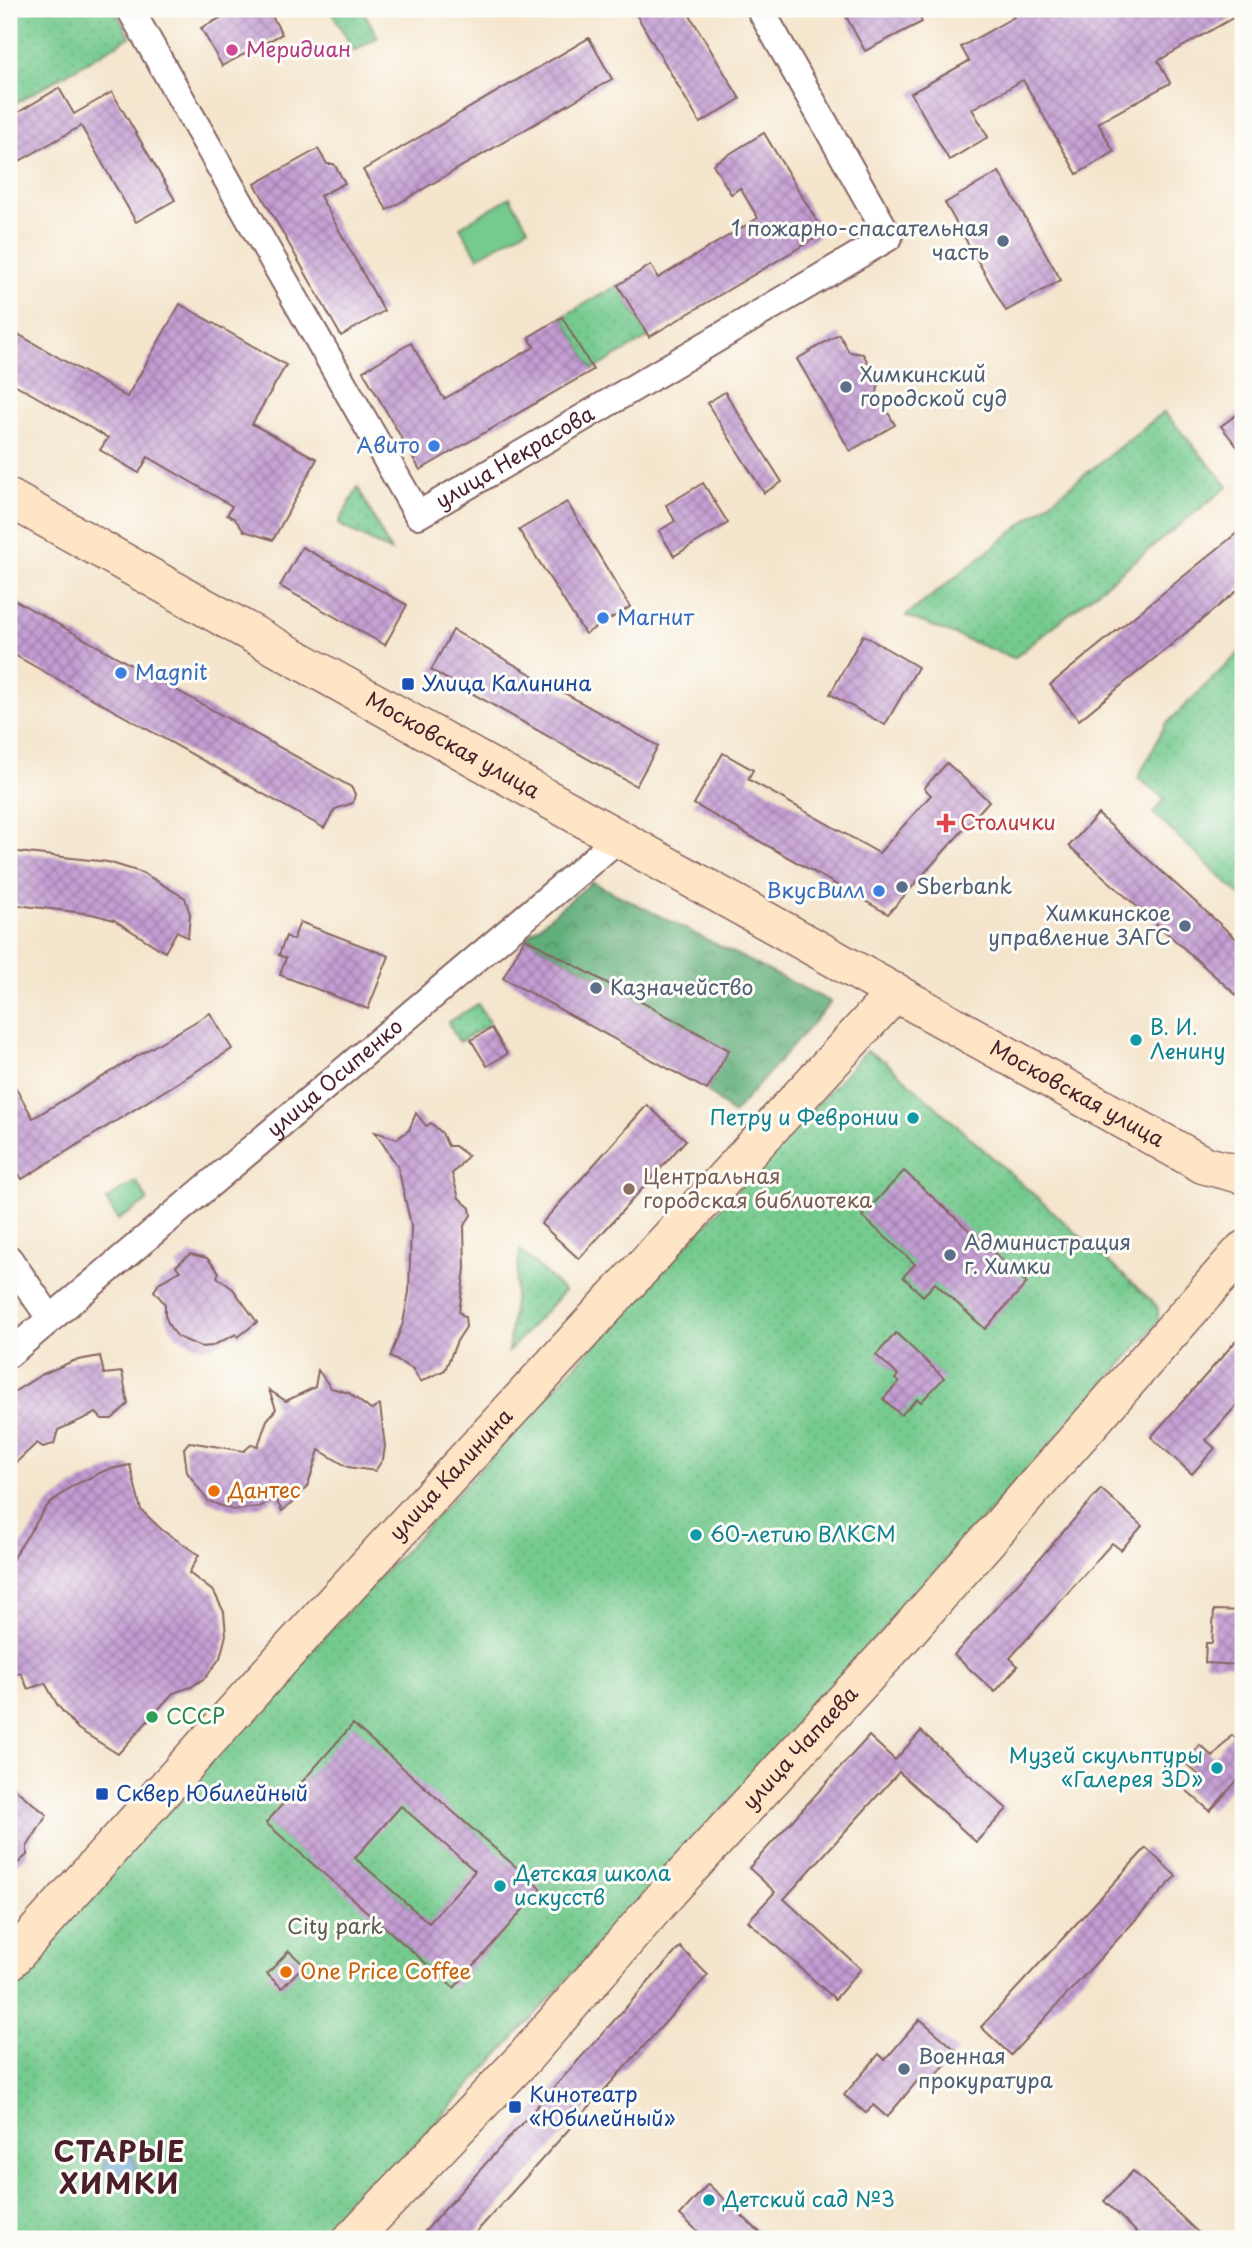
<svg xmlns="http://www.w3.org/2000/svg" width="1252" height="2248" viewBox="0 0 1252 2248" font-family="'Playpen Sans',sans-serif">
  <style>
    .green { fill: url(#green-dots); stroke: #60745c; stroke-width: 2 }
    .forest { fill: url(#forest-crowns); stroke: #556652; stroke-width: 2 }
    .pitch { fill: #75ca8e; stroke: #60745c; stroke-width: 2 }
    .water { fill: url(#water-ripples); stroke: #565f7e; stroke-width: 2 }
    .building { fill: url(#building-cross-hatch); fill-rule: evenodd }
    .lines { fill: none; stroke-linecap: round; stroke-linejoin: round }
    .street-casing { stroke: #866463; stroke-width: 30 }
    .secondary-casing { stroke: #866463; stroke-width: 40 }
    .street { stroke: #fff; stroke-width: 26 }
    .secondary { stroke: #fee5c5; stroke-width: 37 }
    .hotel-dot { fill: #d1479c; stroke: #fdfcf7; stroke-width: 2.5 }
    .service-dot { fill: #5c6f8a; stroke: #fdfcf7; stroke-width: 2.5 }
    .shop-dot { fill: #3f7fe0; stroke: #fdfcf7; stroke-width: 2.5 }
    .transit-dot { fill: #1a4fb4; stroke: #fdfcf7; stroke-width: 2.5 }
    .health-dot { fill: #e0444e; stroke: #fdfcf7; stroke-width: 2.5 }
    .culture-dot { fill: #0f9aa8; stroke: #fdfcf7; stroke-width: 2.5 }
    .education-dot { fill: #8d6e63; stroke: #fdfcf7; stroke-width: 2.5 }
    .food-dot { fill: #e8710a; stroke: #fdfcf7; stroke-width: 2.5 }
    .leisure-dot { fill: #2e9e5b; stroke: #fdfcf7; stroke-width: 2.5 }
    .labels { text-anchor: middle; stroke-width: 6; stroke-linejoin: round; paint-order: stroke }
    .hotel-label { font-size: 21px; fill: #b23c85; stroke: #fdfcf7; text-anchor: start }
    .service-label { font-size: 21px; fill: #4e5e75; stroke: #fdfcf7; text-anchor: start }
    .shop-label { font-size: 21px; fill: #366cbe; stroke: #fdfcf7; text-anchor: end }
    .street-label { font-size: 21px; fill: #4a1f2b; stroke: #fdfcf7 }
    .transit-label { font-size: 21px; fill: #164399; stroke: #fdfcf7; text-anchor: start }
    .health-label { font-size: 21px; fill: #be3a42; stroke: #fdfcf7; text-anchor: start }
    .culture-label { font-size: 21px; fill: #0d838f; stroke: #fdfcf7; text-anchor: start }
    .education-label { font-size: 21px; fill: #785e54; stroke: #fdfcf7; text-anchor: start }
    .food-label { font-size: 21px; fill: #c56008; stroke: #fdfcf7; text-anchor: start }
    .leisure-label { font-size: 21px; fill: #27864d; stroke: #fdfcf7; text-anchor: start }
    .park-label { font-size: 21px; fill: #595b4e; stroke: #fdfcf7 }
    .district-label { font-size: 28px; font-weight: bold; letter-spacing: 2px; fill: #4a1f2b; stroke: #fdfcf7 }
  </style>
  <defs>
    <pattern id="green-dots" width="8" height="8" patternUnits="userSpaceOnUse" patternTransform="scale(1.75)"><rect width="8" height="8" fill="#75ca8e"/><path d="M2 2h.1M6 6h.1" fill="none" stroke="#67ad7b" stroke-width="1.8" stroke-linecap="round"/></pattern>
    <pattern id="forest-crowns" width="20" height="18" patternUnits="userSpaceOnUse" patternTransform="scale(1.75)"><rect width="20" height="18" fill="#60ae79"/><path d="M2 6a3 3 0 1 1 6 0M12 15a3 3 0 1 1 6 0" fill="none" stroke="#518d63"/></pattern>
    <pattern id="water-ripples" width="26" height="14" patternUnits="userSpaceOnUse" patternTransform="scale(1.75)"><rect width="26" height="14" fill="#619fd2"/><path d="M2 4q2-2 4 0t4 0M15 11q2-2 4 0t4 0" fill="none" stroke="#5281ab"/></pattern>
    <pattern id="building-cross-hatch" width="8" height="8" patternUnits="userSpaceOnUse" patternTransform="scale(1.75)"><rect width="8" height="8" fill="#c39dd3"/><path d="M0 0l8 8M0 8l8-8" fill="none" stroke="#a07fab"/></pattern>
  </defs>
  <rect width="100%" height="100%" fill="#fdfcf7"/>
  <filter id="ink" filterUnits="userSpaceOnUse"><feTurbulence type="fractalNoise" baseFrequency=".0143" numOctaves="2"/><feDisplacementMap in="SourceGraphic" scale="14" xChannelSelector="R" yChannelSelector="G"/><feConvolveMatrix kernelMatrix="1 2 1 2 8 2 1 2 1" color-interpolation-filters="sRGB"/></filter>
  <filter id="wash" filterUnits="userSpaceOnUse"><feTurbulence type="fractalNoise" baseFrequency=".00686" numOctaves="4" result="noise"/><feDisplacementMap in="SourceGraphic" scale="28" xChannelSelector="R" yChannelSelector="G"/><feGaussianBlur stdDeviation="1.57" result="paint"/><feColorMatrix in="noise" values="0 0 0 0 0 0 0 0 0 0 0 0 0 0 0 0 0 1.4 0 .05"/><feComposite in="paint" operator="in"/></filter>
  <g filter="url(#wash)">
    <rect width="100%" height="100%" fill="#f4e5cc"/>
    <!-- green -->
    <g class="green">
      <path d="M9,9H114L130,37L9,107Z"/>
      <path d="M334,9H362L378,37L354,51L331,10Z"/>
      <path d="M618,285L649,337L593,370L562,317Z"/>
      <path d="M1164,412L1228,486L1014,658L906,616Z"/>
      <path d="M358,487L391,552L338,524Z"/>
      <path d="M1243,649V898L1153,813L1165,799L1138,778L1165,725Z"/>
      <path d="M478,1004L490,1024L459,1042L448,1022Z"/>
      <path d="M866,1051L885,1061L1152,1301L1158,1308V1323L710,1824L329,2239H9V1979Z"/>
      <path d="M136,1181L148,1201L118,1220L106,1200Z"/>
      <path d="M520,1250L564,1291L508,1352Z"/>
    </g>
    <!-- forest -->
    <path class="forest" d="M592,882L831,1002L733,1114L707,1090L728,1050L525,938Z"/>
    <!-- pitch -->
    <path class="pitch" d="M510,197L528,228L478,257L460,227Z"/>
    <!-- water -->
    <circle class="water" cx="120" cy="2167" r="16"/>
    <g id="blocks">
      <!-- building -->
      <g class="building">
        <path d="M238,9H268L282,34L222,66L201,28Z"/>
        <path d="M633,9H686L740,99L700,123Z"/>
        <path d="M842,9H915L922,22L865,51Z"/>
        <path d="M1009,9H1128L1133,17L1146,9H1243V12L1158,61L1170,83L1098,123L1114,152L1077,174L1023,80L972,109L988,137L949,160L911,93L969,61L961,47L1014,17Z"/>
        <path d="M589,38L612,79L387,210L363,170Z"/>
        <path d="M59,88L74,114L112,92L175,200L136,222L81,126L9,167V118Z"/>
        <path d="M764,133L824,233L649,337L618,285L651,265L658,278L758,218L740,188L731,194L713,164Z"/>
        <path d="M318,149L327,164H334L345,183L320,196L384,311L341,336L255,184Z"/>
        <path d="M999,172L1061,280L1006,311L945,203Z"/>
        <path d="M180,304L286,365L252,424L317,459L273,540L244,531L234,518L227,515L232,506L148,457L139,473L100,450L108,438L9,381V329L127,397Z"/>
        <path d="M562,317L593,370L420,470L363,371L411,343L444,399L534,347L529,337Z"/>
        <path d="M839,334L849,352L863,354L879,382L877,393L895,425L850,451L797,359Z"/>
        <path d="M725,392L782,482L764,493L707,403Z"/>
        <path d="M1243,410V454L1221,426Z"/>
        <path d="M703,483L728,523L674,556L659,531L675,521L666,505Z"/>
        <path d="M567,502L630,607L585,634L519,530Z"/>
        <path d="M1243,528V586L1079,720L1050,685Z"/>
        <path d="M302,547L407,605L385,645L280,586Z"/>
        <path d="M9,597L351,787L355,794L353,803L335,809L324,828L9,652Z"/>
        <path d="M453,630L658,746L636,786L431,670Z"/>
        <path d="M863,635L918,667L885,725L830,694Z"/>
        <path d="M723,753L753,770L748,779L879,853L931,795L924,788L947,763L989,801L888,914L694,804Z"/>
        <path d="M1098,814L1243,945V1001L1069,846Z"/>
        <path d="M9,851L108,862L143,873L185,898L190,914L188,938L177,931L165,952L114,920L92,914L9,904Z"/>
        <path d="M300,922L389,956L368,1009L280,975L286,958L279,955L286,936L293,940Z"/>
        <path d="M525,938L729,1050L707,1090L503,978Z"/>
        <path d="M210,1013L232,1049L22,1179L9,1157V1076L33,1118Z"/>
        <path d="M492,1028L507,1054L487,1066L471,1040Z"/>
        <path d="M647,1105L686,1140L579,1259L541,1224Z"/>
        <path d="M416,1113L426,1126L431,1123L442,1133L448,1146H455L468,1156L452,1174L459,1198L470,1208L471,1215L464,1226L465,1269L459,1312L465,1317L466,1327L457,1341L445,1370L420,1382L413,1369L390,1357L403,1323L409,1292L411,1225L398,1167L375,1132L397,1139L409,1130Z"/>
        <path d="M904,1171L1027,1283L985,1329L935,1283L923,1296L903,1277L915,1264L862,1216Z"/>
        <path d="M190,1254L207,1258L219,1272L217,1277L233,1289L257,1322L238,1337L236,1334L212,1346L201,1347L178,1337L170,1327L165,1316V1304L154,1291L160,1282L180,1271L176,1266Z"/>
        <path d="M896,1333L944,1378L921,1402L917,1399L901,1415L883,1399L899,1382L895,1379L898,1375L876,1355Z"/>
        <path d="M1243,1333V1398L1206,1440L1215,1448L1192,1474L1151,1437Z"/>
        <path d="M100,1356L104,1374L122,1372L128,1404L112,1419H102L96,1413L58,1430L54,1444L43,1447L37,1443L9,1469V1395L41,1375L73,1361Z"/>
        <path d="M318,1370L331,1388L349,1393L371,1410L380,1405L385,1447L383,1459L375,1471L348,1467L319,1450L308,1485L296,1500L282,1511L275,1498L259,1507L233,1510L208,1501L187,1472L184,1448L189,1442L244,1451L251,1445L258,1446L267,1420L276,1409L269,1390L286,1401L315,1387Z"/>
        <path d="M130,1465L141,1510L162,1530L199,1555L189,1573L214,1592L224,1612L226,1635L220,1658L206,1677L191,1687L173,1693L118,1754L78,1729L58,1706L45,1683L28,1689L21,1673L9,1676V1564L47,1506L72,1486L106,1470Z"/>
        <path d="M1101,1489L1142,1526L1121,1550L1112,1543L1010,1658L1018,1666L995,1692L954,1655Z"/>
        <path d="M1214,1610L1243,1611L1242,1665L1205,1663L1206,1643H1212Z"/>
        <path d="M353,1724L541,1889L454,1988L266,1823ZM401,1806L475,1871L429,1923L355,1858Z"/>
        <path d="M921,1731L1007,1809L976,1842L899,1772L784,1899L861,1969L835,1999L748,1921L775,1892L749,1868L869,1736L895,1760Z"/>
        <path d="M1232,1735L1243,1745V1774L1210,1811L1186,1790L1199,1775L1185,1763L1200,1745L1213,1757Z"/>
        <path d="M9,1784L47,1815L27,1847V1855L9,1871Z"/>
        <path d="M1146,1848L1176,1876L1011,2055L981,2027Z"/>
        <path d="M680,1947L708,1975L470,2239H418Z"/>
        <path d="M289,1951L304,1965L282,1988L267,1974Z"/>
        <path d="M920,2019L957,2051L927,2086L919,2079L887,2117L873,2105L866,2113L844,2095L879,2054L885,2060Z"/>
        <path d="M1133,2171L1205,2239H1144L1104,2201Z"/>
        <path d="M708,2184L767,2239H706L680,2215Z"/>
      </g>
    </g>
  </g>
  <g filter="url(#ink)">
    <use href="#blocks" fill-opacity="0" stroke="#866463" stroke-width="2"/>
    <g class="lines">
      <defs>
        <g id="street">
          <path id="s1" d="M130,9L418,515L889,237L760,9"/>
          <path d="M9,1259L50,1318"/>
          <path id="s2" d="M9,1354L619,838"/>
        </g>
        <g id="secondary">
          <path id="s3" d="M9,498L1204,1165L1243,1175"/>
          <path id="s4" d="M9,1962L286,1654L896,992"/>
          <path id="s5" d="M352,2239L524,2058L670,1890L899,1641L1243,1250"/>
        </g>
      </defs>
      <!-- street casing -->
      <use href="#street" class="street-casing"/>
      <!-- secondary casing -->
      <use href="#secondary" class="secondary-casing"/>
      <!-- street -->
      <use href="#street" class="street"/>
      <!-- secondary -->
      <use href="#secondary" class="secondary"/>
    </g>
  </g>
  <!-- markers -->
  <circle class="hotel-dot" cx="232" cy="50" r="7"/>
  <g class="service-dot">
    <circle cx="1003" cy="241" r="7"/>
    <circle cx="846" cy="387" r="7"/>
    <circle cx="902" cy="887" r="7"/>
    <circle cx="1185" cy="926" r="7"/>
    <circle cx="596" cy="988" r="7"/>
    <circle cx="950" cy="1255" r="7"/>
    <circle cx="904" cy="2069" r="7"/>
  </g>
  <g class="shop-dot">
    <circle cx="434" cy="446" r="7"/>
    <circle cx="603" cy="618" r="7"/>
    <circle cx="121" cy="673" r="7"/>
    <circle cx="879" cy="891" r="7"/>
  </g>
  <g class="transit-dot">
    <rect x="401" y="677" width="14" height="14" rx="3.5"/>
    <rect x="95" y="1787" width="14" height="14" rx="3.5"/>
    <rect x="508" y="2100" width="14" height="14" rx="3.5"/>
  </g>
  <path class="health-dot" d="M942.5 812.5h7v7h7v7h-7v7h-7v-7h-7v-7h7z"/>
  <g class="culture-dot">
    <circle cx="1136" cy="1040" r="7"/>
    <circle cx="913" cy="1118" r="7"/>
    <circle cx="696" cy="1535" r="7"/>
    <circle cx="1217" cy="1768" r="7"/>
    <circle cx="500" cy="1886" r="7"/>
    <circle cx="709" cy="2200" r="7"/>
  </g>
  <circle class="education-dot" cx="629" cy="1189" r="7"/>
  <g class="food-dot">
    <circle cx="214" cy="1491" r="7"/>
    <circle cx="286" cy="1972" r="7"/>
  </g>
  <circle class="leisure-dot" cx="152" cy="1717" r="7"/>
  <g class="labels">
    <!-- hotel labels -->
    <g class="hotel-label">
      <text x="246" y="57">Меридиан</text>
    </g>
    <!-- service labels -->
    <g class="service-label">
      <text x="989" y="236" text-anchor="end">1 пожарно-спасательная<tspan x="989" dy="24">часть</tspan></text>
      <text x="860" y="382">Химкинский<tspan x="860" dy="24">городской суд</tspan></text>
      <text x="916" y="894">Sberbank</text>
      <text x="1171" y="921" text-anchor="end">Химкинское<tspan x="1171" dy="24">управление ЗАГС</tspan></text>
      <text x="610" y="995">Казначейство</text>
      <text x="964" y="1250">Администрация<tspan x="964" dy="24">г. Химки</tspan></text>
      <text x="918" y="2064">Военная<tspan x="918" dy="24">прокуратура</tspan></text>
    </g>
    <!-- shop labels -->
    <g class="shop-label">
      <text x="420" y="453">Авито</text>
      <text x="617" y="625" text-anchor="start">Магнит</text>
      <text x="135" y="680" text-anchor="start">Magnit</text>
      <text x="865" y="898">ВкусВилл</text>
    </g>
    <!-- street labels -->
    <g class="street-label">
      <text dy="7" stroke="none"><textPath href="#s1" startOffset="695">улица Некрасова</textPath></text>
      <text dy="7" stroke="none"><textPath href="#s3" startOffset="508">Московская улица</textPath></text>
      <text dy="7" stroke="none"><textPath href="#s2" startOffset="427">улица Осипенко</textPath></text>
      <text dy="7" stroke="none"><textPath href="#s3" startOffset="1223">Московская улица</textPath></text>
      <text dy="7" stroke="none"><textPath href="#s4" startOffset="658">улица Калинина</textPath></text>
      <text dy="7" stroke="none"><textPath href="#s5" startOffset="665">улица Чапаева</textPath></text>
    </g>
    <!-- transit labels -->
    <g class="transit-label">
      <text x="422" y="691">Улица Калинина</text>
      <text x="116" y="1801">Сквер Юбилейный</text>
      <text x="529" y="2102">Кинотеатр<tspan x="529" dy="24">«Юбилейный»</tspan></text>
    </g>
    <!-- health labels -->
    <g class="health-label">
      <text x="960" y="830">Столички</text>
    </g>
    <!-- culture labels -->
    <g class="culture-label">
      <text x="1150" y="1035">В. И.<tspan x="1150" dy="24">Ленину</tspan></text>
      <text x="899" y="1125" text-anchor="end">Петру и Февронии</text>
      <text x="710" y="1542">60-летию ВЛКСМ</text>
      <text x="1203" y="1763" text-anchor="end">Музей скульптуры<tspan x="1203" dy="24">«Галерея 3D»</tspan></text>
      <text x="514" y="1881">Детская школа<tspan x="514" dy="24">искусств</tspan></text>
      <text x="723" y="2207">Детский сад №3</text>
    </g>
    <!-- education labels -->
    <g class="education-label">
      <text x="643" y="1184">Центральная<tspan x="643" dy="24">городская библиотека</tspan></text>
    </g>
    <!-- food labels -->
    <g class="food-label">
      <text x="228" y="1498">Дантес</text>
      <text x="300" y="1979">One Price Coffee</text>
    </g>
    <!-- leisure labels -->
    <g class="leisure-label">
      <text x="166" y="1724">СССР</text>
    </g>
    <!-- park labels -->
    <g class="park-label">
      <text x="335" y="1934">City park</text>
    </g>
    <!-- district labels -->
    <g class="district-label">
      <text x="120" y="2162">СТАРЫЕ<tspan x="120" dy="32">ХИМКИ</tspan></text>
    </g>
  </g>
  <!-- margin -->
  <rect width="1252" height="2248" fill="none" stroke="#fdfcf7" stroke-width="35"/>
</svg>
